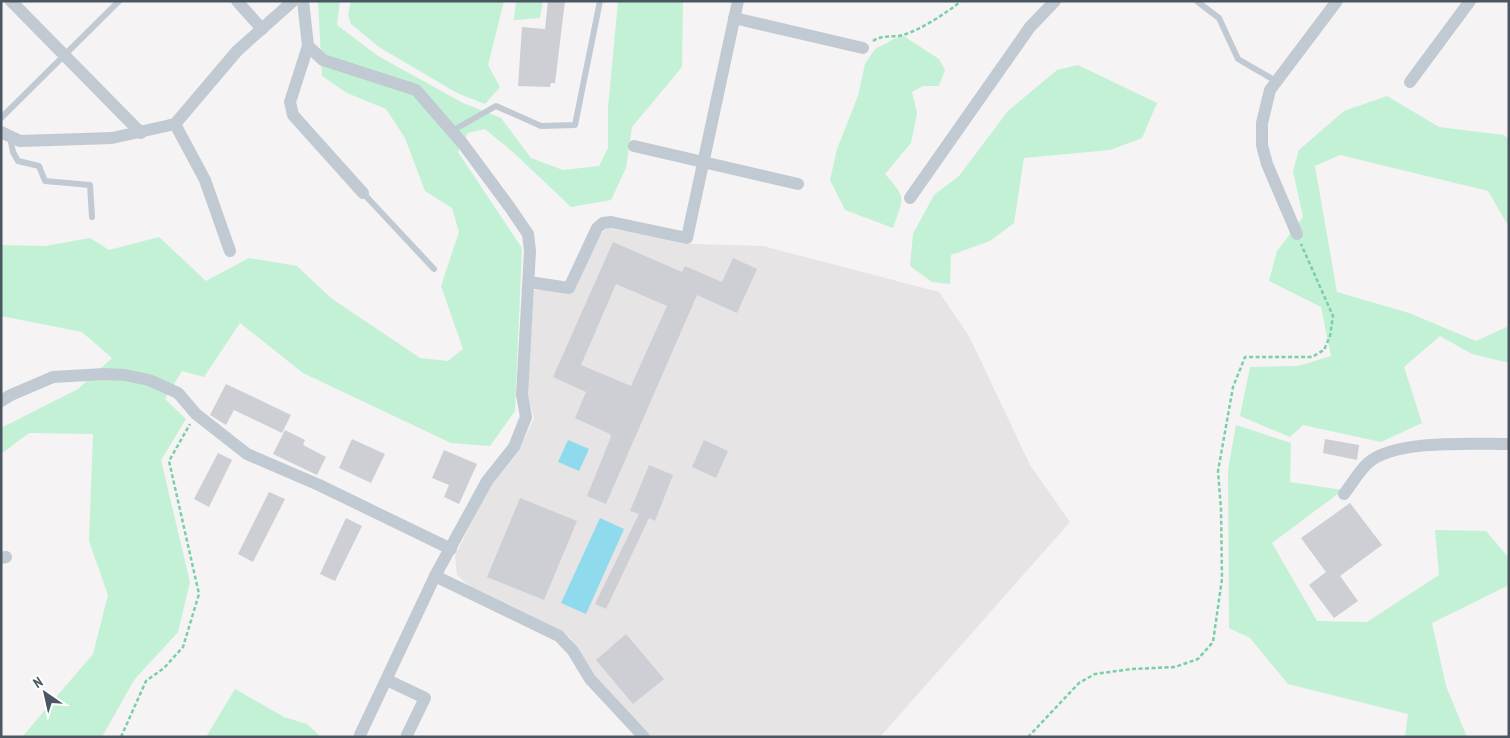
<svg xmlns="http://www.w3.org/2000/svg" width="1510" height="738" viewBox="0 0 1510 738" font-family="'PT Sans Narrow',sans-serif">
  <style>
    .education { fill: #e6e4e5 }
    .green { fill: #c3f1d5 }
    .water { fill: #90daee }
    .building { fill: #cdcfd5; fill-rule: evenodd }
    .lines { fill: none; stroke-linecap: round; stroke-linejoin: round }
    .path { stroke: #7ad0a6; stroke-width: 2.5; stroke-dasharray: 4 2.5; stroke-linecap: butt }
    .service { stroke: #c1cad2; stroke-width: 6 }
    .minor { stroke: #c1cad2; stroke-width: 12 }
  </style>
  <rect width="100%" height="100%" fill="#f5f3f3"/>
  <!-- education -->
  <path class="education" d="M607,228L692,244L763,246L939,292L969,336L1030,465L1070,522L880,737H652L593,674L570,637L469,586L457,575L455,556L489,487L517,454L534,418L527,394L534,291L539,288L572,294L596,238Z"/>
  <!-- green -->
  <g class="green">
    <path d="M318,1H340L337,25L378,56L463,103L501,118L531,158L563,170L599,166L608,148V108L618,1H683L682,67L632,127L626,168L611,200L571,207L515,154L485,129L468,133L458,152L522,248L515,411L490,446L451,443L303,373L240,323L204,377L182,371L165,399L186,419L161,460L190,582L178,632L134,680L102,737H22L93,654L108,595L89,541L93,434L29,433L1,454V428L78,389L112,358L82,332L1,316V245L45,246L90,238L109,250L159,237L206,281L249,258L297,266L331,298L420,358L448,361L463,349L441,286L459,232L452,208L425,191L405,138L386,109L347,93L322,76Z"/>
    <path d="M351,1H504L488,65L500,87L485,104L457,93L379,47L351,24L348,15Z"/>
    <path d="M516,1H543L540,18L514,20Z"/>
    <path d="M902,35L939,59L945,70L939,86H923L912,92L917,113L911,143L885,174C907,199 904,196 893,228L845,210L830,180L837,149L858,96L865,64L875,49Z"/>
    <path d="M1078,65L1157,103L1142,138L1110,150L1024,158L1014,223L990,241L951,255L950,284L932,282L910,266L913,234L934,195L959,176L1008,111L1057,70Z"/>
    <path d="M1387,96L1439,127L1504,135L1509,139V227L1488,191L1340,155L1315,166L1337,292L1409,313L1476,341L1509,326V363L1472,354L1440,336L1404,367L1422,423L1381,442L1303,425L1290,437L1240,416L1250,367L1298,366L1331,356L1321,307L1269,281L1277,251L1303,217L1293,171L1299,150L1344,111Z"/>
    <path d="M1236,425L1291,443L1290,482L1343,490L1272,543L1317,621L1367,622L1439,575L1435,530L1486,531L1509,558V585L1432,623L1446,686L1467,737H1405L1408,714L1288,684L1250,638L1229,628L1228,470Z"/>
    <path d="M235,689L284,717L307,724L321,737H206Z"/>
  </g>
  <!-- water -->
  <g class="water">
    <path d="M568,440L589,449L579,471L558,462Z"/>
    <path d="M600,518L624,529L586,614L561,603Z"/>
  </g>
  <!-- building -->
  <g class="building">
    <path d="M548,1H565L555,83H551L550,87L518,86L522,27L545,29Z"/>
    <path d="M613,242L682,272L685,266L722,282L733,258L757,269L737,313L697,295L606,504L587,496L611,437L610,434L575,418L586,392L553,377ZM616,284L667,306L631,386L581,365Z"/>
    <path d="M226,384L291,415L282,433L234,410L226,425L210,415Z"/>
    <path d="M285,430L305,440L303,445L326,457L317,475L273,454Z"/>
    <path d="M352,439L385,454L371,483L339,468Z"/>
    <path d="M1325,439L1359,445L1357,460L1323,453Z"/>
    <path d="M704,440L728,451L716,478L692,467Z"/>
    <path d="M444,450L477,464L459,504L444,497L449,485L432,478Z"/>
    <path d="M218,453L232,460L209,507L194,499Z"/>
    <path d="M649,465L673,475L655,521L649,518L606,609L595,604L639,514L630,511Z"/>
    <path d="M269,492L285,499L253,562L238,554Z"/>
    <path d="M520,498L577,521L544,600L487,577Z"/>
    <path d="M1350,503L1382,545L1340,576L1358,601L1334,618L1309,585L1326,572L1301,538Z"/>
    <path d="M346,518L362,526L335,581L320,574Z"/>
    <path d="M626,634L664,679L633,704L596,660Z"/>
  </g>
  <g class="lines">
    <!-- path -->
    <g class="path">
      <path d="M873,41C883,34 891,38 903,35C920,30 947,13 961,1"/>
      <path d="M121,737L146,681L164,668L183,647L199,594L169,461L190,424"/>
      <path d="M1028,737L1079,683L1095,674L1132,669L1175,667L1198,659L1213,642L1222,579L1221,509L1218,471L1233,387L1245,357H1312L1324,350L1330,336L1333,316L1301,244"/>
    </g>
    <!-- service -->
    <g class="service">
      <path d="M1198,2L1219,18L1238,59L1276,81"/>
      <path d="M1,118L119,1"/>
      <path d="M452,131L496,106L541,126L575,125L600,1"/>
      <path d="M10,137L13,152L18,161L39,166L45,181L90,185L92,217"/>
      <path d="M363,193L434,269"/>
    </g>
    <!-- minor -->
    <g class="minor">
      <path d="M11,1L141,133"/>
      <path d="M237,1L262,29"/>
      <path d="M303,1L308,46L323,60L416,90L463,144L511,209L528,234L530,251L522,395L526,417L514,447L487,481L435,576L360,735"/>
      <path d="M734,18L863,48"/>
      <path d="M308,46L290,102L293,115L363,193"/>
      <path d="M1410,82L1470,1"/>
      <path d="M175,124L205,180L230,251"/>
      <path d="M1,132L20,141L112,138L175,124L237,51L293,1"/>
      <path d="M634,146L798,184"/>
      <path d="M910,198L1030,27L1055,1"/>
      <path d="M1297,234L1267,164L1262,145V123L1270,90L1337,1"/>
      <path d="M529,282L569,288L597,228L603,223L611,222L687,238L738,1"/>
      <path d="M1,401L11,395L53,377L104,374L125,375L149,380L178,393L196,414L247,454L319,485L451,549"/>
      <path d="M1344,494C1352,484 1359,471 1368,463C1394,439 1474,444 1509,444"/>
      <path d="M1,558L6,557"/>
      <path d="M435,576L559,636L573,651L590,679L644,737"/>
      <path d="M387,680L425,698L407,735"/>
    </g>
  </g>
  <!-- border -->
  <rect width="1510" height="738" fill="none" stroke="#4a5661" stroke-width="5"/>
  <!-- north arrow -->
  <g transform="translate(45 693) rotate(326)" stroke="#ffffff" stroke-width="4" paint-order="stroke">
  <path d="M0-4L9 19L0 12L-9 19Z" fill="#4a5661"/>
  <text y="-8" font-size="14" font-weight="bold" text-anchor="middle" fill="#4a5661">N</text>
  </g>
</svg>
